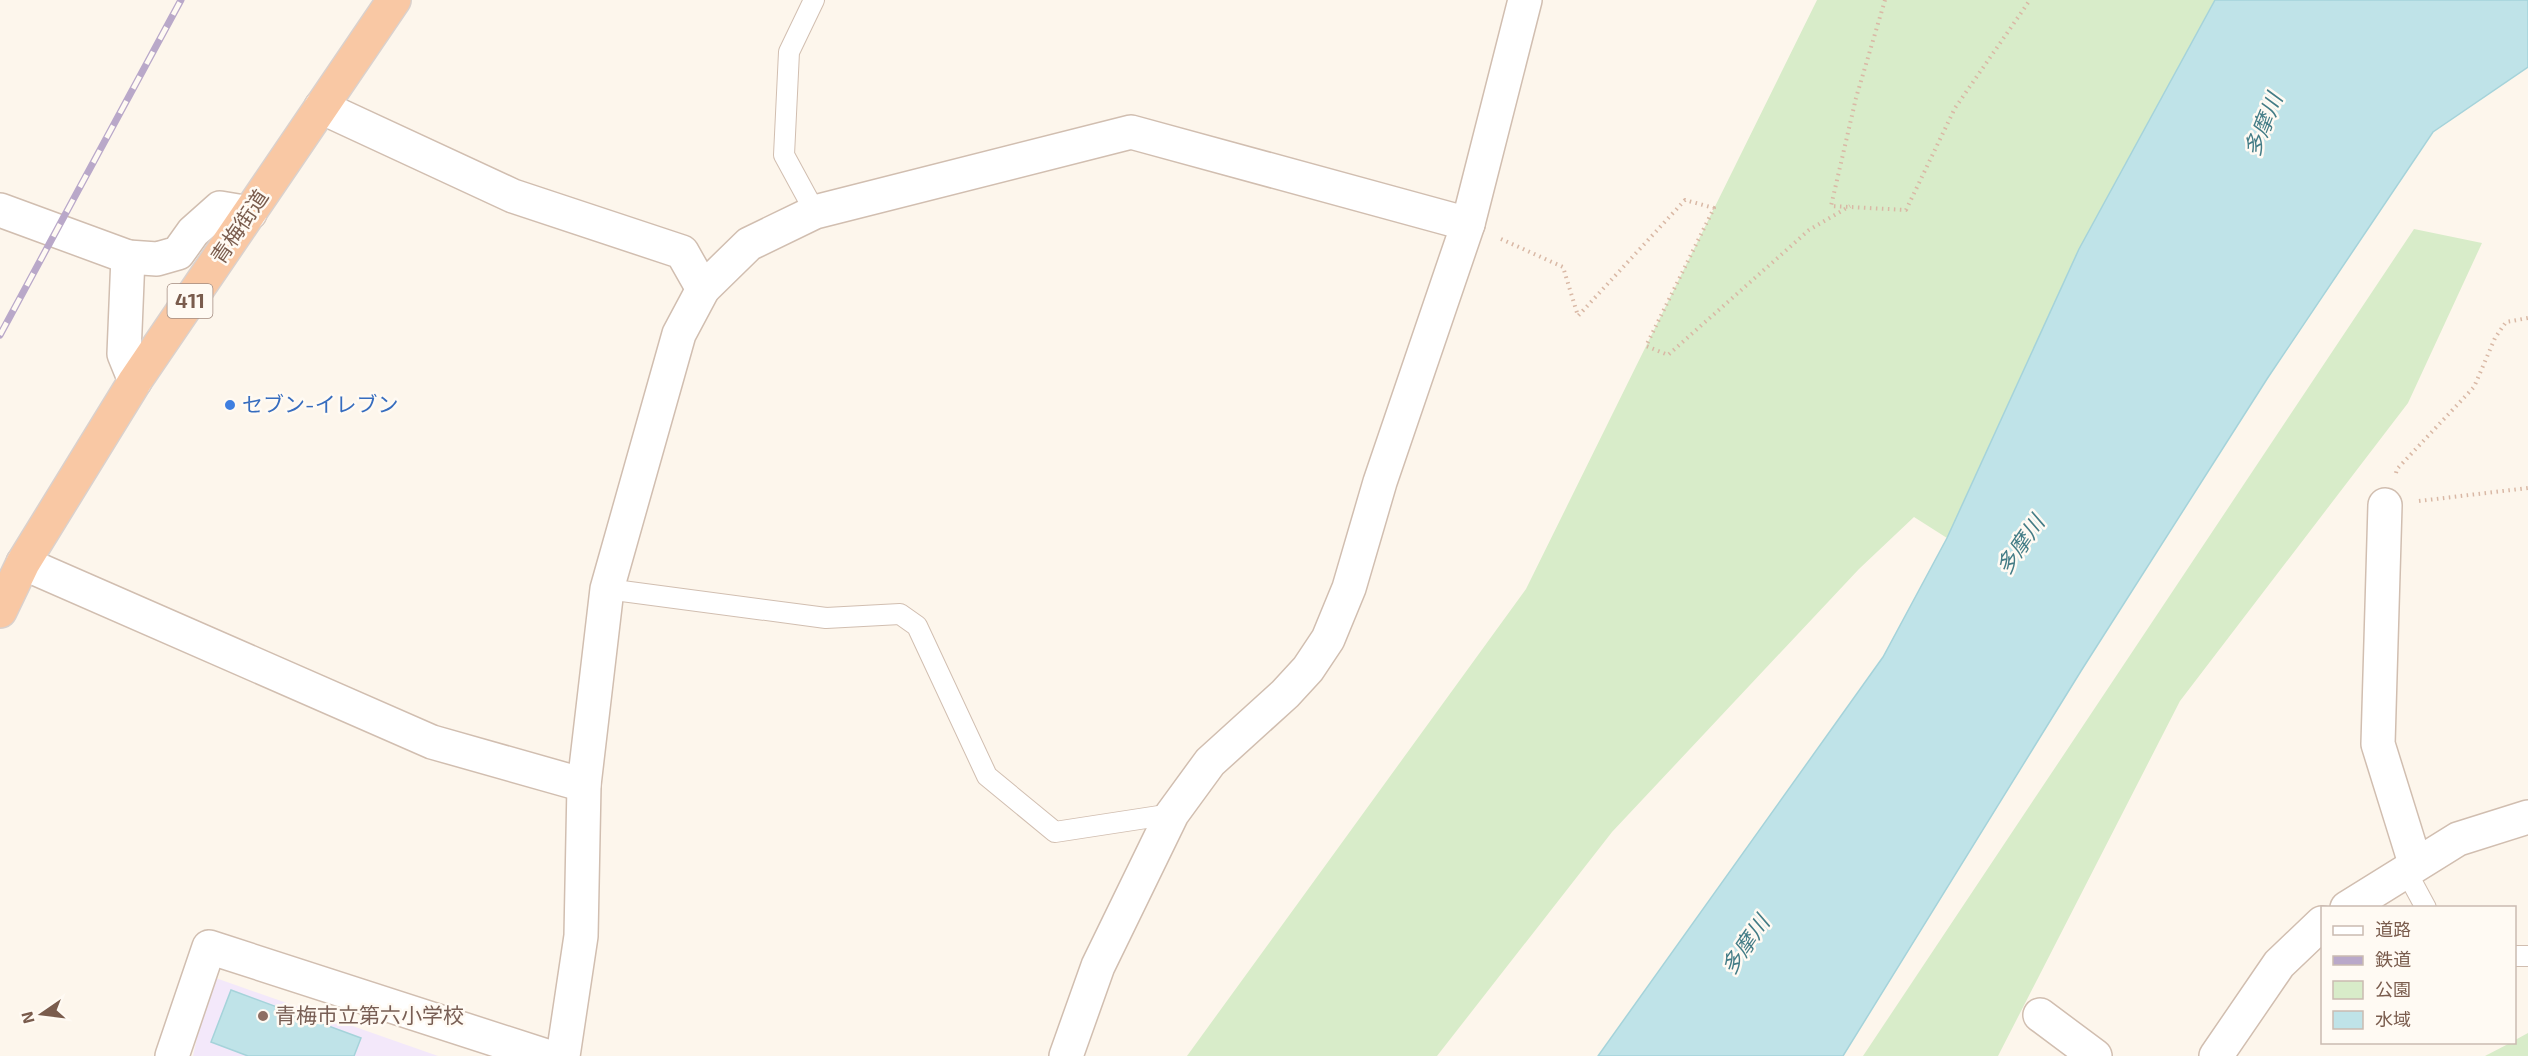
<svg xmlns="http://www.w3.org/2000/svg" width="2528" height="1056" viewBox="0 0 2528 1056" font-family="'Exo 2','Noto Sans JP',sans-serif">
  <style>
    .education { fill: #f3e8fa }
    .green { fill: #d8ecc9 }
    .water { fill: #bfe3e8; stroke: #a5d3da; stroke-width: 1.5 }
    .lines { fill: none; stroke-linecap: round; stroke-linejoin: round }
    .service-casing { stroke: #d1beb0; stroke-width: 22 }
    .minor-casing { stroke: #d1beb0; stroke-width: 36 }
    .trunk-casing { stroke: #dad1cd; stroke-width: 36 }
    .path { stroke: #d9b8a5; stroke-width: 4; stroke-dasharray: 1.5 4.5; stroke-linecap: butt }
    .service { stroke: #fff; stroke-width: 20 }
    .minor { stroke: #fff; stroke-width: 33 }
    .trunk { stroke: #f9c8a4; stroke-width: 33 }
    .rail-casing { stroke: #b9a8c9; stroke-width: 7 }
    .rail { stroke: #fffaf3; stroke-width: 4.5; stroke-dasharray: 14; stroke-linecap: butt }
    .shop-dot { fill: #3f7fe0; stroke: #fffaf3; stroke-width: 2 }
    .education-dot { fill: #8d6e63; stroke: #fffaf3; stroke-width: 2 }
    .labels { text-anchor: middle; stroke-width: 5; stroke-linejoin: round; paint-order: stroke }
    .shield { fill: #fffaf3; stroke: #a28b7f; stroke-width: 1.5 }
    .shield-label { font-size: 20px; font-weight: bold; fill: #7a5c4d }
    .street-label { font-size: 21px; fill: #7a5c4d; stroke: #fffaf3 }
    .shop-label { font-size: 21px; fill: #366cbe; stroke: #fffaf3; text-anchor: start }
    .education-label { font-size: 21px; fill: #785e54; stroke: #fffaf3; text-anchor: start }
    .water-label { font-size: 22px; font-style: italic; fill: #437c86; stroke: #fffaf3 }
  </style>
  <rect width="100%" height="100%" fill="#fdf6ec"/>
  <!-- education -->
  <path class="education" d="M210,976L438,1056H193Z"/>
  <!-- green -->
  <g class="green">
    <path d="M1817,0H2215L2079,249L1947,538L1914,517L1859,569L1612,832L1437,1056H1187L1526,589Z"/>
    <path d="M2414,229L2482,243L2408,403L2180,701L1998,1056H1863Z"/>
    <path d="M2528,1033V1056H2485L2510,1043L2514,1042L2515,1040Z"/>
  </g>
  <!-- water -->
  <g class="water">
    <path d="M2215,0H2528V67L2433,132L2267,379L2081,671L1843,1056H1598L1883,657L1947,538L2079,249Z"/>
    <path d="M231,990L361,1038L354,1056H248L211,1042Z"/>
  </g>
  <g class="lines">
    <defs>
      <g id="service">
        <path d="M814,0L789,52L784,155L815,212"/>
        <path d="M607,589L826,618L900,614L917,626L987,776L1055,832L1172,814"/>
        <path d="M2406,871L2426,908"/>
        <path d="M2514,956H2528"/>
      </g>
      <g id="minor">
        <path d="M321,107L513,196L682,252L703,289"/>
        <path d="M0,210L128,257L124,354L135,381"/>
        <path d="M128,257L157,259L178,253L193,232L220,208L250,213"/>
        <path d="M2385,505L2378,744L2415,863"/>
        <path d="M23,563L432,742L584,785"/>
        <path d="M2347,908L2458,839L2528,817"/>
        <path d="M2040,1015L2095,1056"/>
        <path d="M172,1056L209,947L546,1056"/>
        <path d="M563,1056L581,936L584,785L607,589L679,334L703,289L749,244L815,212L1131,132L1468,224"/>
        <path d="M1066,1056L1098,966L1172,814L1210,762L1285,694L1308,669L1328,639L1349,588L1380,482L1468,224L1525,0"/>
        <path d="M2216,1056L2279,964L2322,923"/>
      </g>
      <path id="trunk" d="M0,611L23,563L135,381L394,0"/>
    </defs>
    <!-- service casing -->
    <use href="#service" class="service-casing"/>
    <!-- minor casing -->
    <use href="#minor" class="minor-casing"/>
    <!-- trunk casing -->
    <use href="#trunk" class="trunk-casing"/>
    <!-- path -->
    <g class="path">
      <path d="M1885,0L1856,98L1831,206L1906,210L1955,108L2030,0"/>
      <path d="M1501,239L1563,267L1578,316L1685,200L1714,208L1646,346L1668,355L1809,230L1850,206"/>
      <path d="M2396,473L2397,469L2474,387L2495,338L2506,322L2528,318"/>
      <path d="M2419,501L2528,488"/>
    </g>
    <!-- service -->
    <use href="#service" class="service"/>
    <!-- minor -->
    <use href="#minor" class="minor"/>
    <!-- trunk -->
    <use href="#trunk" class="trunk"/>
    <defs>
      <path id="rail" d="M0,335L181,0"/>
    </defs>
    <!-- rail casing -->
    <use href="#rail" class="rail-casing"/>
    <!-- rail -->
    <use href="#rail" class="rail"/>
  </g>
  <!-- markers -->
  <circle class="shop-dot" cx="230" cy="405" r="6"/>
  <circle class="education-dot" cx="263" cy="1016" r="6"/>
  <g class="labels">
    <!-- shield labels -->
    <rect class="shield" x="167.5" y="284" width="45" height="34" rx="4.5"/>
    <g class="shield-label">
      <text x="190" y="308">411</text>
    </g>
    <!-- street labels -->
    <g class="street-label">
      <text transform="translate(240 227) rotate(-56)" y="7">青梅街道</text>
    </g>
    <!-- shop labels -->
    <g class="shop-label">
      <text x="242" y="412">セブン-イレブン</text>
    </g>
    <!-- education labels -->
    <g class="education-label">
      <text x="275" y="1023">青梅市立第六小学校</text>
    </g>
    <!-- water labels -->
    <g class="water-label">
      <text transform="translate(2263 125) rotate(-68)" y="8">多摩川</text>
      <text transform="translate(2020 545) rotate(-55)" y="8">多摩川</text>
      <text transform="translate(1745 945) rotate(-55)" y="8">多摩川</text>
    </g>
  </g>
  <!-- legend -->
  <rect x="2321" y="906" width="195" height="138" fill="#fffaf3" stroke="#cabbb1" stroke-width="1.5"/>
  <rect x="2333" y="926" width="30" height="9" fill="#ffffff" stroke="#cabbb1" stroke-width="1.5"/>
  <text x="2375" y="936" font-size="18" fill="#7a5c4d">道路</text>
  <rect x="2333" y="956" width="30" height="9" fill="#b9a8c9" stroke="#cabbb1" stroke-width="1.5"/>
  <text x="2375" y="966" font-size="18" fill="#7a5c4d">鉄道</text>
  <rect x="2333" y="981" width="30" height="18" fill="#d8ecc9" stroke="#cabbb1" stroke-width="1.5"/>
  <text x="2375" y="996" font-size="18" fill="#7a5c4d">公園</text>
  <rect x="2333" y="1011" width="30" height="18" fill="#bfe3e8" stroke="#cabbb1" stroke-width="1.5"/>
  <text x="2375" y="1026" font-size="18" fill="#7a5c4d">水域</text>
  <!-- north arrow -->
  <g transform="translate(42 1014) rotate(256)" stroke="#fffaf3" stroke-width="4.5" paint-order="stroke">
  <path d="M0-4.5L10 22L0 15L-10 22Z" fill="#7a5c4d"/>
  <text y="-9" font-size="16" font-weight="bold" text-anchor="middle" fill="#7a5c4d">N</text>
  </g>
</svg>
